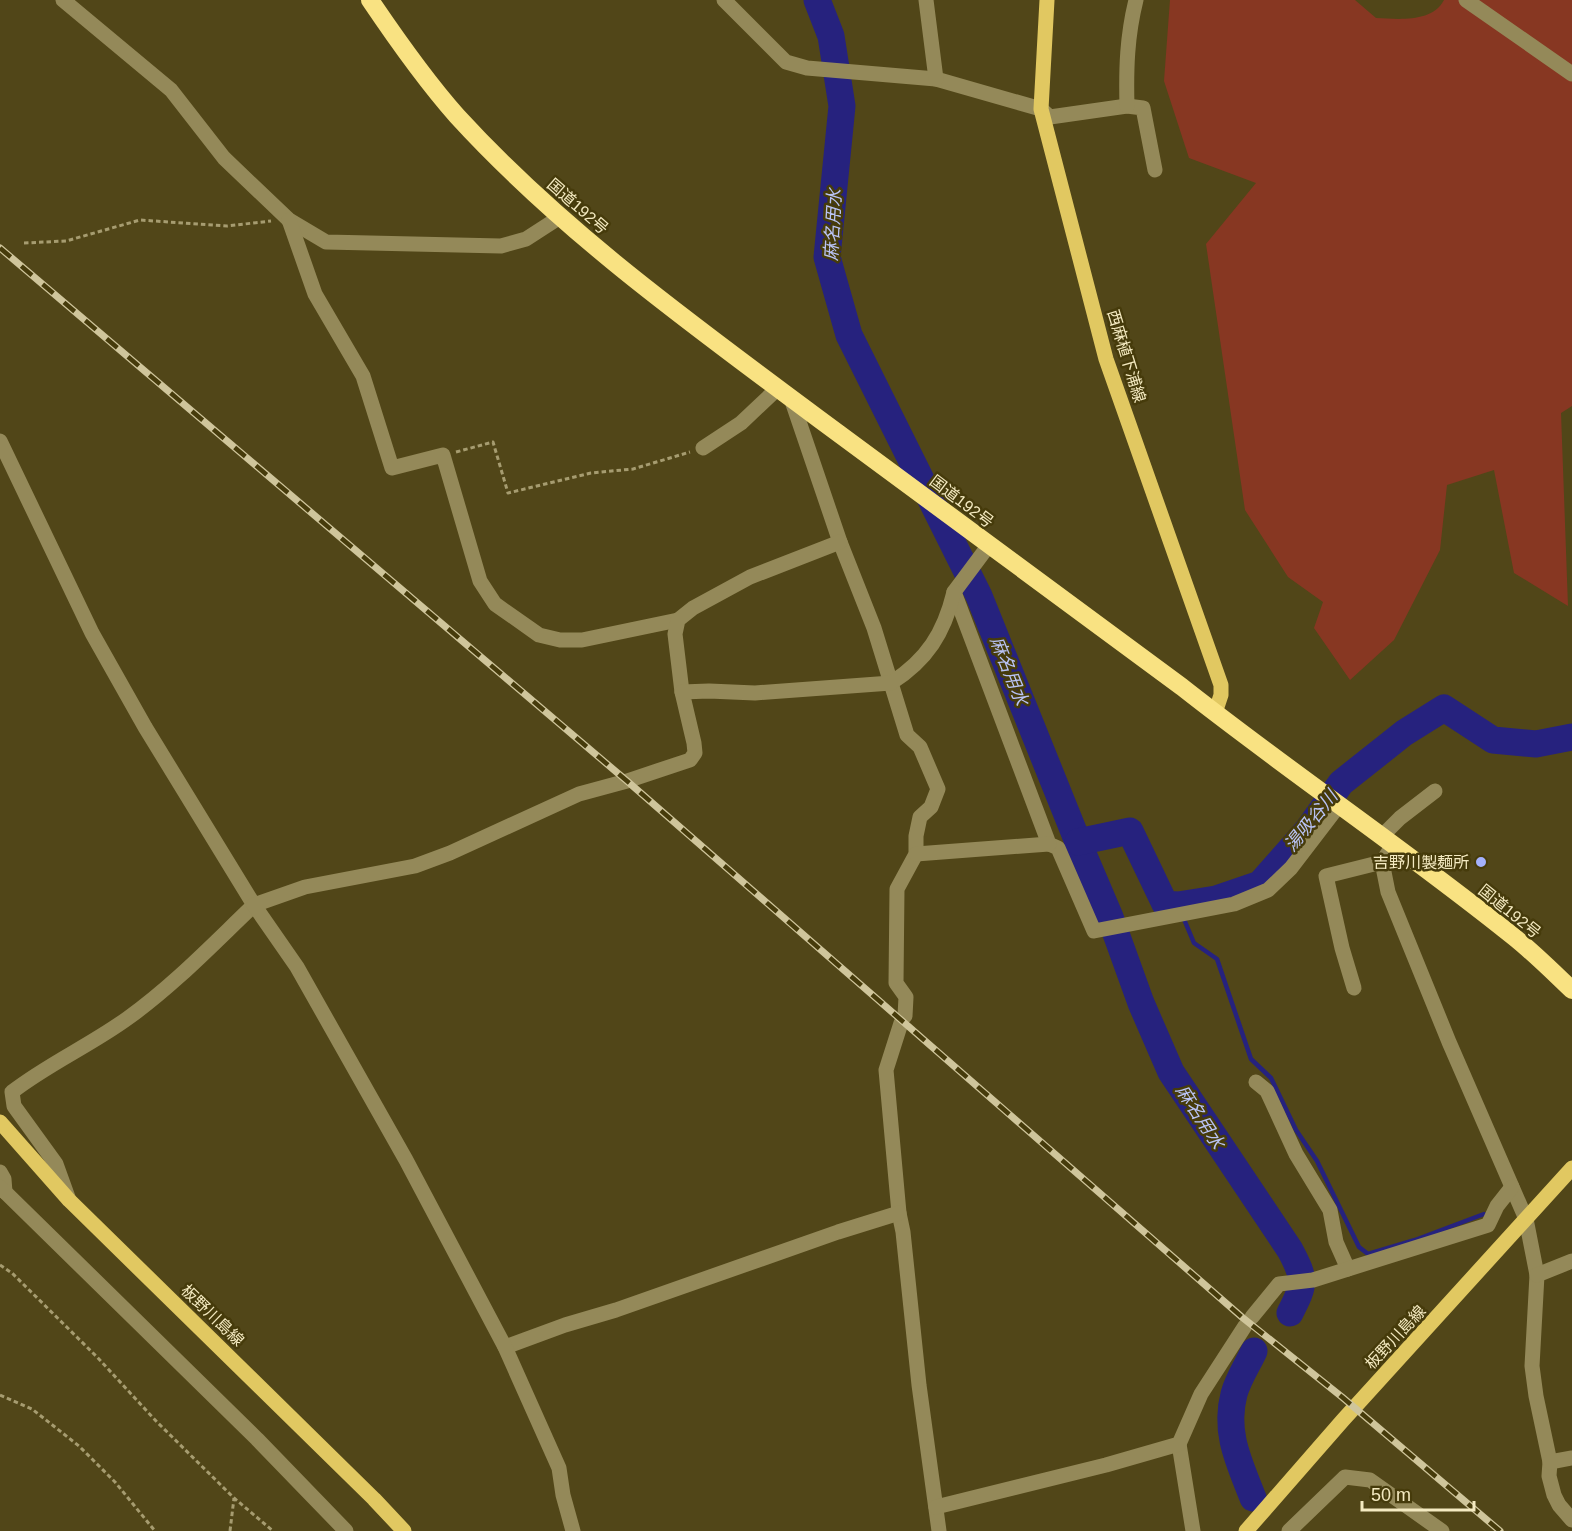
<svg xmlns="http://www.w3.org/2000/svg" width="1572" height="1531" viewBox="0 0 1572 1531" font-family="Arial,'Noto Sans JP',sans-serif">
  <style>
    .green { fill: #873722 }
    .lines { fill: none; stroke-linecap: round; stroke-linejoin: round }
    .stream { stroke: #26227e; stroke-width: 4.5 }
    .river { stroke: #26227e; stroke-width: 27 }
    .path { stroke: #a69c70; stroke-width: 3; stroke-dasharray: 4.5 3; stroke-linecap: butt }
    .minor { stroke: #948959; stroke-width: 15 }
    .major { stroke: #e1c861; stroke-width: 15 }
    .highway { stroke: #f9e282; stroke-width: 18 }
    .rail-casing { stroke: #cfc59b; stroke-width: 7 }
    .rail { stroke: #463b0b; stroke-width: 4.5; stroke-dasharray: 14; stroke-linecap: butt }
    .poi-dot { fill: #a4b1fc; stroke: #463b0b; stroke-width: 2 }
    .labels { text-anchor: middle; stroke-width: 5; stroke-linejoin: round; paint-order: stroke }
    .street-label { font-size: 16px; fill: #f4eac1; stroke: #463b0b }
    .poi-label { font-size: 16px; fill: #f4eac1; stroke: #463b0b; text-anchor: end }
    .water-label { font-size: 18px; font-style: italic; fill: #b9c3f5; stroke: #463b0b }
  </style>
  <rect width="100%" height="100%" fill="#514618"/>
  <!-- green -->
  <path class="green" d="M1170,0H1355L1376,18C1398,19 1432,23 1444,0H1572V406L1561,413L1568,606L1514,573L1494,470L1447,485L1440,550L1394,640L1350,680L1314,628L1323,602L1288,577L1245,510L1206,244L1256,183L1189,158L1164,81Z"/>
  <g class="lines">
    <!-- stream -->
    <path class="stream" d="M1178,905L1194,943L1217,959L1251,1059L1271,1078L1296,1130L1317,1161L1359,1247L1368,1254L1415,1240L1484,1214"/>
    <!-- river -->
    <g class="river">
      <path d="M817,0L831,36L842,106L827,257L849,335L979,596L1078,842L1110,917L1141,1003L1171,1072L1290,1250C1306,1280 1305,1284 1290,1313"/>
      <path d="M1078,842L1130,831L1165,904L1178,905L1216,899L1260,884L1306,832L1341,783L1404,733L1444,708L1493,740L1536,744L1572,737"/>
      <path d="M1253,1498C1239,1462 1224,1433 1234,1394C1238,1379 1248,1364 1254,1351"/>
    </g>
    <!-- path -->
    <g class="path">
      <path d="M24,243L66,241L140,220L227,226L271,221"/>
      <path d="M456,452L493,442L508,493L591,473L633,469L690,452"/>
      <path d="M0,1265L12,1273L97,1357L157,1422L234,1498L273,1531"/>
      <path d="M0,1395L32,1409L79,1446L115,1482L155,1531"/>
      <path d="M230,1531L234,1498"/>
    </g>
    <!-- minor -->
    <g class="minor">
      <path d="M63,0L171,90L224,158L289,220L326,242L501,246L526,239L560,217"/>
      <path d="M724,0L786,62L807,68L936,79L1041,109L1050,117L1127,106L1143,108L1155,170"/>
      <path d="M926,0L936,79"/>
      <path d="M1466,0L1572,74"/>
      <path d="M1127,106C1126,69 1127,36 1136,0"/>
      <path d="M289,220L315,294L363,376L392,468L443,455L480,581L495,604L539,635L560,640H582L678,620"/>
      <path d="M791,398L840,542L874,628L907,735L920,747L938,789L931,807L920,817L916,836V854L897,889L896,983L906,997L905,1016"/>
      <path d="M0,441L92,633L145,727L254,905C213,944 174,985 128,1018C91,1045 48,1064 12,1092L14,1106L56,1164L69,1200"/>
      <path d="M703,448L741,423L778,388"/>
      <path d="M989,545L954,592L1049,844L1058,848L1094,931L1234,904L1268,890L1291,868L1340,804"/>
      <path d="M682,692L675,634L678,620L693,608L750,577L840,542"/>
      <path d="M1382,836L1400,818L1435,791"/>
      <path d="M1393,845L1382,862L1388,892L1449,1042L1526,1219L1537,1275L1532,1366L1536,1396L1550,1462L1549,1476L1554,1495L1559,1505L1572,1520"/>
      <path d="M916,854L1049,844"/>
      <path d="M1354,988L1342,948L1326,876L1382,862"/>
      <path d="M901,1023L886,1070L899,1213L903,1232L919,1385L939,1531"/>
      <path d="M1256,1082L1267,1091L1296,1154L1330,1210L1336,1242L1348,1269"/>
      <path d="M0,1172L4,1179L5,1192"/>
      <path d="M0,1187L257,1439L346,1531"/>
      <path d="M1537,1275L1572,1261"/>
      <path d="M1252,1317L1279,1284L1313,1280L1488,1225L1497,1206L1512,1187"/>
      <path d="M505,1347L565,1325L616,1310L838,1232L899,1213"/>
      <path d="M1179,1444L1193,1531"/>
      <path d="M1550,1462L1572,1458"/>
      <path d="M936,1507L1106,1465L1179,1444L1201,1394L1245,1326"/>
      <path d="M573,1531L563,1495L559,1468L505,1347L406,1160L297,967L254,905L305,887L415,866L450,853L579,794L627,781L690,760L695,753L694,743L682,692L709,691L755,693L891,683C927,660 944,633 954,592"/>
      <path d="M1289,1531L1345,1477L1370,1480L1442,1531"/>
    </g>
    <!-- major -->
    <g class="major">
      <path d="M1047,0L1041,109L1106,359L1221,685V695L1215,713"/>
      <path d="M0,1122L69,1200L374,1499L404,1531"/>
      <path d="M1246,1531L1343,1420L1572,1168"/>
    </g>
    <!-- highway -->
    <path class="highway" d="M370,0C397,40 425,80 457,116C563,232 693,325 819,419C940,508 1061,598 1182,687C1291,773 1406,850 1514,937C1534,953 1553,972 1572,990"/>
    <defs>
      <path id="rail" d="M0,248L627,781L1243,1318L1342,1397L1500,1531"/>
    </defs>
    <!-- rail casing -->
    <use href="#rail" class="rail-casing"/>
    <!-- rail -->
    <use href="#rail" class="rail"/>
  </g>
  <!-- markers -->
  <circle class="poi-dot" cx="1481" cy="862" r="6"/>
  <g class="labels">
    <!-- street labels -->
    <g class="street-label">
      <text transform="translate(578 206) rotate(41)" y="6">国道192号</text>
      <text transform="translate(1127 356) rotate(73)" y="6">西麻植下浦線</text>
      <text transform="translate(962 501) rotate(37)" y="6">国道192号</text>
      <text transform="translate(1510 911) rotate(39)" y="6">国道192号</text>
      <text transform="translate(213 1315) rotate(44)" y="6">板野川島線</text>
      <text transform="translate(1395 1337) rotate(-47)" y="6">板野川島線</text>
    </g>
    <!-- poi labels -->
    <g class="poi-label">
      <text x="1469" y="868">吉野川製麺所</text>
    </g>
    <!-- water labels -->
    <g class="water-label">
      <text transform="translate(833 225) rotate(-87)" y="6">麻名用水</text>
      <text transform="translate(1009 671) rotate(68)" y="6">麻名用水</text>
      <text transform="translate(1311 821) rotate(-51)" y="6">湯吸谷川</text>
      <text transform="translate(1200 1117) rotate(57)" y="6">麻名用水</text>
    </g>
  </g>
  <!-- scale -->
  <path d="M1362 1501v9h112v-9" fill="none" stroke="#f4eac1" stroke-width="3"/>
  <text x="1371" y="1501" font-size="18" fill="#f4eac1" stroke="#463b0b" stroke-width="4.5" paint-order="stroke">50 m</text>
</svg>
